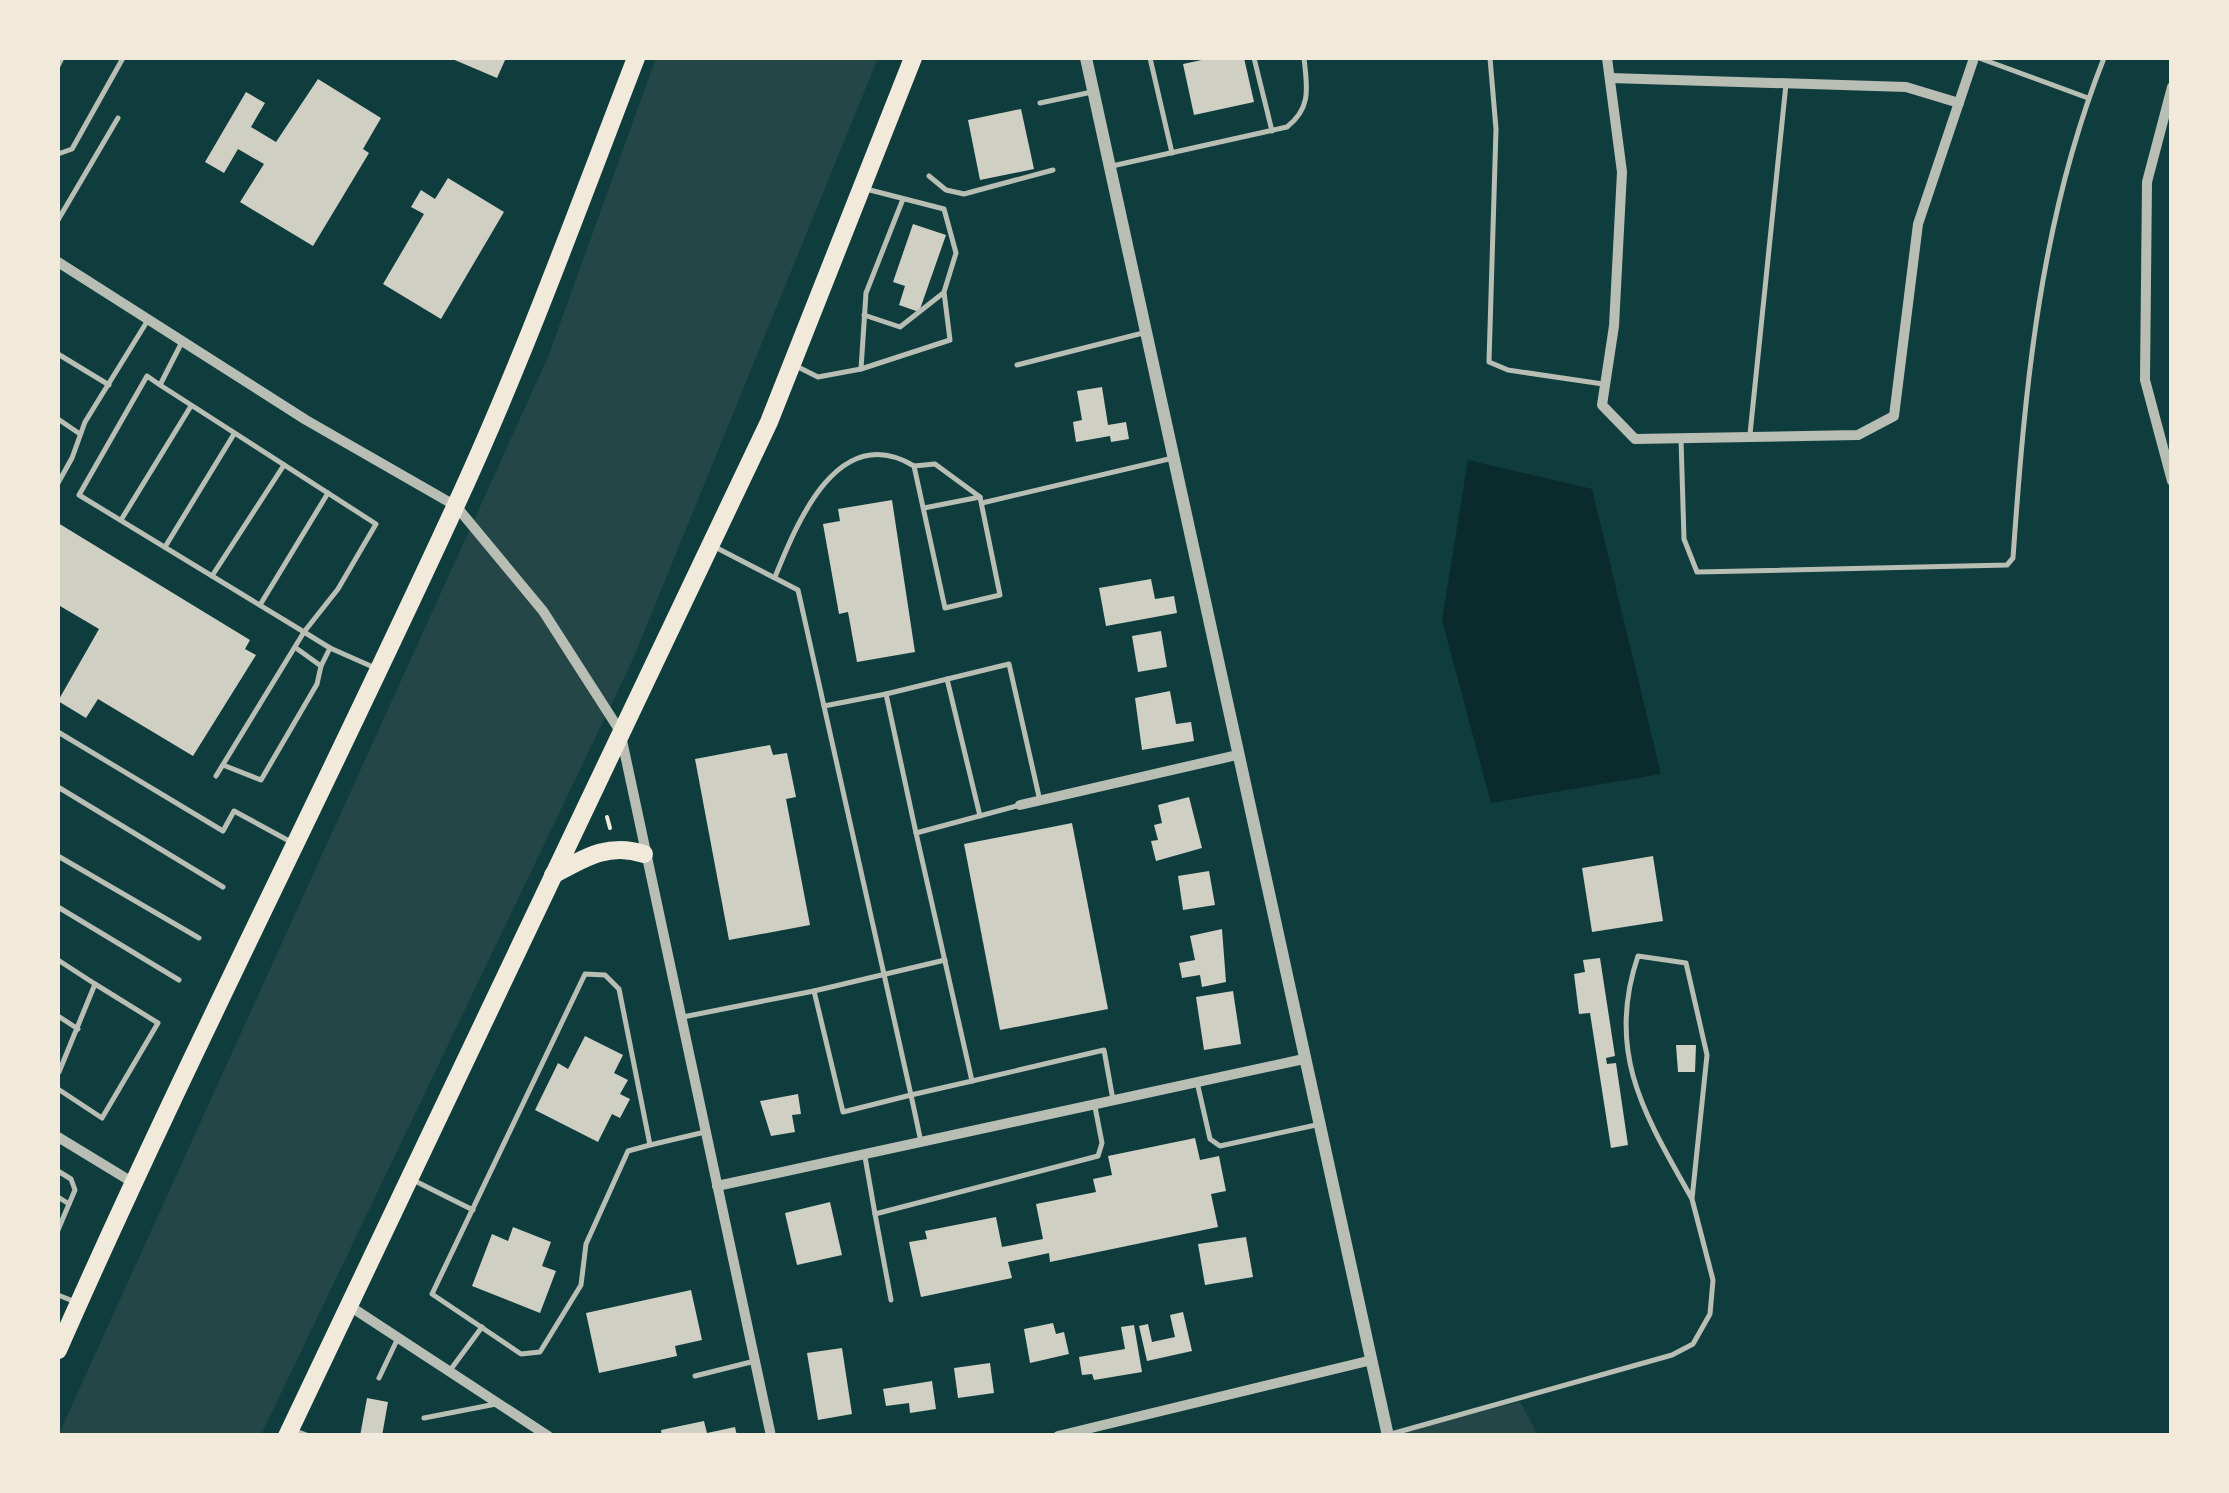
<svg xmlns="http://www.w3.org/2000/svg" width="2229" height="1493" viewBox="0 0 2229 1493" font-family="'Nunito Sans',sans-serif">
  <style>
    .green { fill: #244646 }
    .water { fill: #0a2a2b }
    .building { fill: #cfcfc3 }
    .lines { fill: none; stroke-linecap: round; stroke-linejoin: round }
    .path { stroke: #f1e9da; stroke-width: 4 }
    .service { stroke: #b8beb3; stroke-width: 5 }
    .minor { stroke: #b8beb3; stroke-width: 10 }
    .tertiary { stroke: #b8beb3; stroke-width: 12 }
    .trunk { stroke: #f1e9da; stroke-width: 18 }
  </style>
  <rect width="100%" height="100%" fill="#0f3d3e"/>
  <!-- green -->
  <g class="green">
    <path d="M656,58H878L633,659L261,1435L58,1436L548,357Z"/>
    <path d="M1520,1402L1538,1435L1388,1436V1435Z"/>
  </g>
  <!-- water -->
  <path class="water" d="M1468,460L1592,489L1661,774L1491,803L1442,620Z"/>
  <!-- building -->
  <g class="building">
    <path d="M450,58H506L497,78Z"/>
    <path d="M1211,58H1244L1254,102L1194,115L1183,64Z"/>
    <path d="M318,79L381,118L363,149L369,153L313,246L240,202L264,164L238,149L224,173L205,162L246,92L265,103L251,127L276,142Z"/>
    <path d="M1021,109L1034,169L980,180L968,120Z"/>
    <path d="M448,178L504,212L441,319L383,284L424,214L411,207L421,190L435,199Z"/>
    <path d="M913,224L946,235L919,312L899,305L905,286L893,282Z"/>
    <path d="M1102,387L1108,425L1126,422L1129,439L1111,442L1110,436L1076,442L1073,422L1082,420L1077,391Z"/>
    <path d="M892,500L915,652L857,662L848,612L839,614L823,524L840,521L838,509Z"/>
    <path d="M58,523L250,640L245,649L256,655L193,756L98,699L86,718L58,701L99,629L60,606L58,610Z"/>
    <path d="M1151,579L1155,599L1174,596L1177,613L1106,626L1099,588Z"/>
    <path d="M1161,631L1167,667L1138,672L1132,636Z"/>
    <path d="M1170,691L1176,724L1191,722L1194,741L1142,750L1135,698Z"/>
    <path d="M770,745L773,755L787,753L796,797L786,799L810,925L729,940L695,759Z"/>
    <path d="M1189,797L1202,848L1156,861L1151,841L1158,840L1154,825L1162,823L1158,805Z"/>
    <path d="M1072,823L1108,1009L1000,1030L964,844Z"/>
    <path d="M1653,856L1663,921L1592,932L1582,868Z"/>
    <path d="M1209,871L1215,905L1183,910L1178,876Z"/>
    <path d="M1222,929L1226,982L1202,987L1200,975L1182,978L1179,963L1195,960L1190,936Z"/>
    <path d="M1600,958L1615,1056L1606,1058L1607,1064L1616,1063L1628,1145L1611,1148L1590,1013L1579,1014L1574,974L1585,972L1583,960Z"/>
    <path d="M1233,991L1241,1044L1204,1050L1196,997Z"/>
    <path d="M585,1036L623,1055L614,1073L628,1080L620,1094L630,1099L620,1118L612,1114L598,1142L535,1110L558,1063L568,1069Z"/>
    <path d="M1676,1045H1696L1695,1072H1678Z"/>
    <path d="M798,1094L801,1114L792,1115L795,1132L771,1136L760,1101Z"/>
    <path d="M1195,1138L1200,1160L1219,1156L1226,1191L1211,1194L1218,1227L1050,1262L1049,1253L1008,1262L1012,1278L921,1297L909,1242L927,1239L925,1231L996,1217L1002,1247L1043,1239L1036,1204L1096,1192L1093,1179L1112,1175L1108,1156Z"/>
    <path d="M830,1202L842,1255L797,1265L785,1213Z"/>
    <path d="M513,1227L551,1242L542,1266L556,1271L540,1313L472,1286L492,1234L508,1241Z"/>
    <path d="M1246,1237L1253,1277L1205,1285L1198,1244Z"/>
    <path d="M691,1290L702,1340L675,1346L677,1356L599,1373L586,1313Z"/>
    <path d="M1183,1312L1192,1351L1147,1361L1139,1326L1148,1324L1152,1342L1175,1337L1170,1315Z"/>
    <path d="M1053,1323L1056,1334L1064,1332L1069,1354L1030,1363L1024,1329Z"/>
    <path d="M1134,1325L1142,1372L1094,1380L1092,1374L1082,1375L1079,1357L1125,1349L1121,1327Z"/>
    <path d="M842,1348L852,1414L818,1420L807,1353Z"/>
    <path d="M990,1363L994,1393L958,1398L954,1368Z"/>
    <path d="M932,1381L936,1409L910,1413L909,1403L886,1406L883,1389Z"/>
    <path d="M367,1398L388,1402L382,1436H360Z"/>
    <path d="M704,1421L707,1433L735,1427L737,1436H662L661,1430Z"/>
  </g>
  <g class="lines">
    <!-- path -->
    <path class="path" d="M607,817L610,828"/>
    <!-- service -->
    <g class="service">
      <path d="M1150,58L1172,153"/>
      <path d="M1254,58L1272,131"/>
      <path d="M1490,58L1496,129L1489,362L1508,370L1603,384"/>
      <path d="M1979,58L2088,98"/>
      <path d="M58,66L62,58"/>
      <path d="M1040,103L1092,92"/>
      <path d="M58,154L72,149L123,58"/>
      <path d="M1112,166L1287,127C1312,107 1307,87 1304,58"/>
      <path d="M929,176L946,190L964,194L1053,170"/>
      <path d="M866,189L944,209L956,253L944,292L950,340L861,369L866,293L903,199"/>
      <path d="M58,220L118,118"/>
      <path d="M864,315L900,327L942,294"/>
      <path d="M58,354L109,385"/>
      <path d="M1017,365L1143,333"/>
      <path d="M798,367L818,377L861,369"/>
      <path d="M160,385L376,524L338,589L304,632L79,495L147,376L160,385L182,342"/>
      <path d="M58,419L80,434"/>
      <path d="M1750,434L1786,84"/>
      <path d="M1681,439L1684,539L1697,572L2007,565L2013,558C2025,387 2040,219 2104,58"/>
      <path d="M914,466L935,464L980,497"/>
      <path d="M58,483L72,458L85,422L148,320"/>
      <path d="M982,503L1173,458"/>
      <path d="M121,520L191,406"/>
      <path d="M713,546L798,590L911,1095L972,1081L916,833L1020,805"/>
      <path d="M165,547L234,434"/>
      <path d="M212,576L284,465"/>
      <path d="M775,577C797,523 838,420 914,466L945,608L1000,595L980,497L924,508"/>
      <path d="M260,605L328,493"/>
      <path d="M330,648L373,667"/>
      <path d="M947,679L980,816"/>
      <path d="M886,694L1009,664L1040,801"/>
      <path d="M824,706L886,694L916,833"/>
      <path d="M58,732L223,831L234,811L291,842"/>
      <path d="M223,765L261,780L317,684L321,666L296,648"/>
      <path d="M216,776L304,632L330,648L321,666"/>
      <path d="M58,787L223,887"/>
      <path d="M58,856L199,938"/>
      <path d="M58,907L179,980"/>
      <path d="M58,960L95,984"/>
      <path d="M814,991L945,960"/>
      <path d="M58,1016L78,1029"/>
      <path d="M683,1017L814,991L843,1112L911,1095L921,1142"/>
      <path d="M972,1081L1104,1050L1113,1100"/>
      <path d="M1197,1082L1210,1139L1220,1146L1316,1125"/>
      <path d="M58,1089L102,1118L158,1023L95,984L59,1072"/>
      <path d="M650,1145L628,1151L586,1244L581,1285L540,1352L521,1354L432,1294L585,974L605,975L619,989L650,1145L705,1132"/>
      <path d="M865,1157L875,1214L1098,1156L1102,1143L1095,1107"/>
      <path d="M58,1171L71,1179L75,1190L69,1204"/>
      <path d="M413,1180L473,1210"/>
      <path d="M58,1197L69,1204L58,1230"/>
      <path d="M875,1214L891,1300"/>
      <path d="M58,1295L73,1301"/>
      <path d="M451,1369L482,1327"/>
      <path d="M695,1376L755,1361"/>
      <path d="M379,1378L398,1338"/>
      <path d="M424,1418L496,1404"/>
      <path d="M293,1430L309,1436"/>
      <path d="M1391,1434L1672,1355L1693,1344L1710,1314L1713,1280L1692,1199L1707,1055L1686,963L1638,956C1605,1053 1645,1115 1692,1199"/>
    </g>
    <!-- minor -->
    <g class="minor">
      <path d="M1607,58L1622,172L1614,326L1602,405L1635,439L1858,435L1894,416L1918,224L1974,58"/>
      <path d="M1610,78L1906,87L1959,103"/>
      <path d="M2172,87L2147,182L2145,380L2172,481"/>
      <path d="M58,262L306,420L456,506L543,611L620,731L771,1436"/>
      <path d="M1020,805L1237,755"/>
      <path d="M58,1137L132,1182"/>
      <path d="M717,1186L1304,1059"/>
      <path d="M348,1305L548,1436"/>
      <path d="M1058,1436L1372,1360"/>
    </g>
    <!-- tertiary -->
    <path class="tertiary" d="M1086,58L1388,1436"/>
    <!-- trunk -->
    <g class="trunk">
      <path d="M553,875C584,858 609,842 644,854"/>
      <path d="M58,1350C183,1066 325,790 455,507C523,360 578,208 636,58"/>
      <path d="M287,1436L769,422L913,58"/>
    </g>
  </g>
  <!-- border -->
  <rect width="2229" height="1493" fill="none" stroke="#f1e9da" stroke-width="120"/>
</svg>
